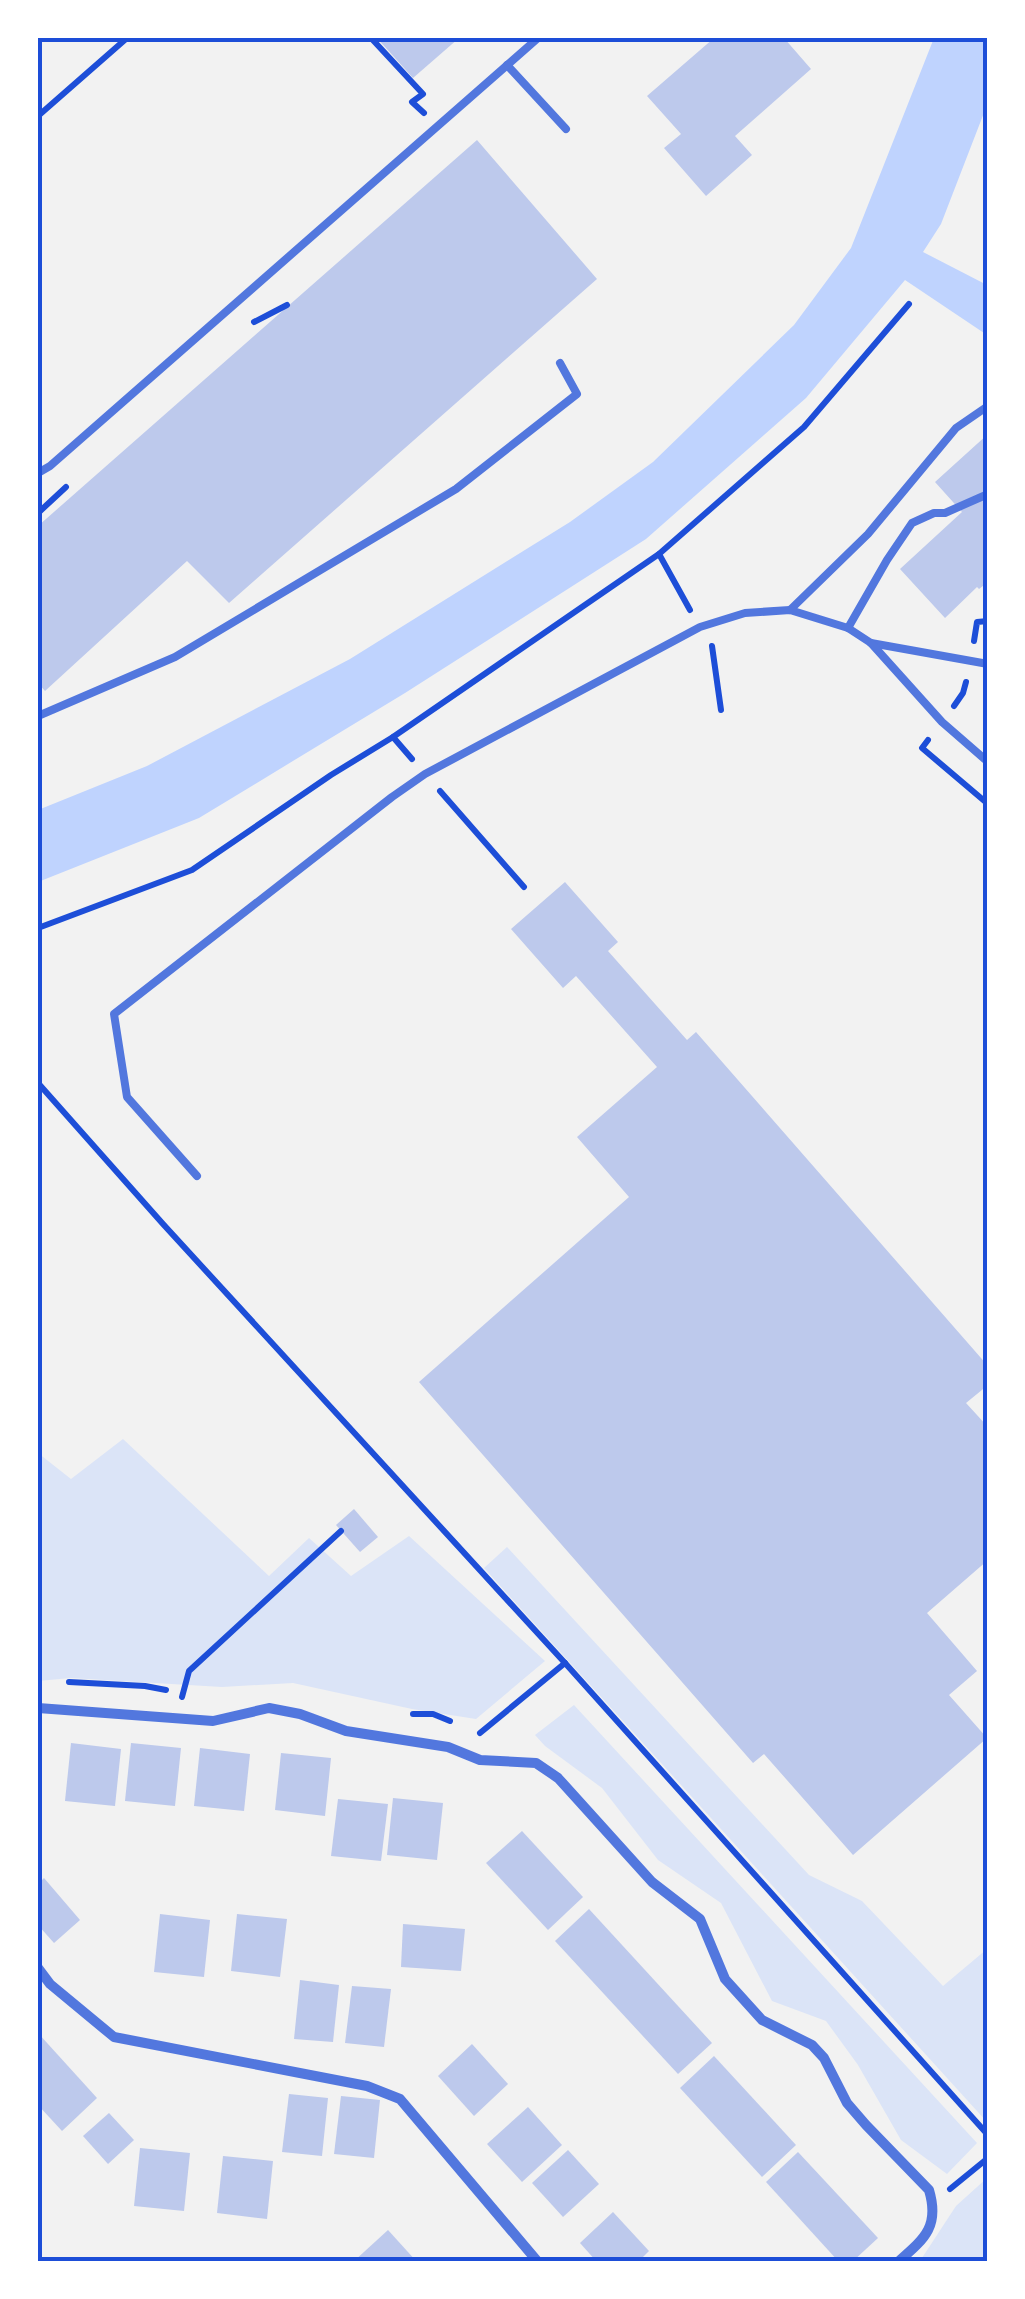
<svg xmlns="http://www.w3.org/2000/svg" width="1025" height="2299" viewBox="0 0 1025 2299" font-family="'Fira Sans Condensed',sans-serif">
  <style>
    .green { fill: #dbe4f7 }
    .water { fill: #bfd3fe }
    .building { fill: #bdc9ec }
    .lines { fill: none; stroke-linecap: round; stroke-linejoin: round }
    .path { stroke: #1d4ed8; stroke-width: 6 }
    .service { stroke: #5277de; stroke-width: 8 }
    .minor { stroke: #5277de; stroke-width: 10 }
    .neatline { fill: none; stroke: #1d4ed8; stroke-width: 4 }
  </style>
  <rect width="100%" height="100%" fill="#f2f2f2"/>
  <!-- green -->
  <g class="green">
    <path d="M123,1439L269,1576L309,1538L351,1576L409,1536L545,1661L476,1719L412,1709L293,1683L222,1687L71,1678L38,1681V1453L71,1479Z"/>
    <path d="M507,1547L809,1875L862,1901L943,1986L987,1949V2122L484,1568Z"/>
    <path d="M574,1705L977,2143L947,2174L901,2140L858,2065L826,2021L772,2001L721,1903L658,1860L602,1788L545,1746L535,1735Z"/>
    <path d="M987,2178V2261H920L956,2206Z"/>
  </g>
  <!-- water -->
  <path class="water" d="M934,38H987V105L941,224L923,252L987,285V335L905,280L806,398L646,539L405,693L199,818L38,882V810L147,766L350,659L570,522L653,462L794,325L851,248Z"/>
  <!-- building -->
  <g class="building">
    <path d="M377,38H459L413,78Z"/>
    <path d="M714,38H784L811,69L735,136L752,155L706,196L664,148L681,134L647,96Z"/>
    <path d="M477,140L597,279L229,603L187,561L45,691L38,683V526Z"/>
    <path d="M988,434V582L979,589L977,587L945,618L900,569L962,512L935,482Z"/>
    <path d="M565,882L618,942L608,951L687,1040L696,1032L988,1366V1385L966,1403L988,1427V1560L927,1613L977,1671L949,1695L987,1738L853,1855L764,1754L753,1763L419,1382L629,1197L577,1137L657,1067L576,976L563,988L511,929Z"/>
    <path d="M354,1509L378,1537L360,1552L336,1525Z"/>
    <path d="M71,1743L121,1749L115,1806L65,1801Z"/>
    <path d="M131,1743L181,1748L175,1806L125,1801Z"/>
    <path d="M200,1748L250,1754L244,1811L194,1806Z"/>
    <path d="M281,1753L331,1758L325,1816L275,1810Z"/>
    <path d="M393,1798L443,1803L437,1860L387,1855Z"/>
    <path d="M338,1799L388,1804L381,1861L331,1856Z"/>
    <path d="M522,1831L583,1897L548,1930L486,1863Z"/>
    <path d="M44,1878L80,1920L54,1943L38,1925V1884Z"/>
    <path d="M589,1909L712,2043L678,2074L555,1941Z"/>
    <path d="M160,1914L210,1920L204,1977L154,1972Z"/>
    <path d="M237,1914L287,1919L280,1977L231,1971Z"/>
    <path d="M403,1924L465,1929L461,1971L401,1967Z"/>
    <path d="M300,1980L339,1985L333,2042L294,2039Z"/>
    <path d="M352,1986L391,1989L384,2047L345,2043Z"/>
    <path d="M38,2033L97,2098L62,2131L38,2105Z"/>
    <path d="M472,2044L508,2084L474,2116L438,2076Z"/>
    <path d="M714,2056L796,2145L762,2177L680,2088Z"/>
    <path d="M289,2094L328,2098L322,2156L282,2152Z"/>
    <path d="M341,2096L380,2100L374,2158L334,2154Z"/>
    <path d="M528,2107L562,2145L522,2182L487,2144Z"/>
    <path d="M109,2113L134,2140L108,2164L83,2136Z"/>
    <path d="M140,2148L190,2153L184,2211L134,2206Z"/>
    <path d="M568,2150L599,2184L563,2217L532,2183Z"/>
    <path d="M798,2152L878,2238L852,2262H839L766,2182Z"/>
    <path d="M223,2156L273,2161L267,2219L217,2213Z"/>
    <path d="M613,2212L649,2251L638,2262H597L580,2243Z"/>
    <path d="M388,2230L417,2262H353Z"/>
  </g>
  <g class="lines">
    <!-- path -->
    <g class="path">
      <path d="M371,38L423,94L412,102L424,113"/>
      <path d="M38,116L127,38"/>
      <path d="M254,322L287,305"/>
      <path d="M38,513L66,487"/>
      <path d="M659,554L690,610"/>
      <path d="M974,641L977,622L988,621"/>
      <path d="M712,646L721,710"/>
      <path d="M954,706L963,693L966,682"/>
      <path d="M393,737L412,759"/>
      <path d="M928,740L922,748L988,804"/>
      <path d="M440,791L524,887"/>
      <path d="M38,928L192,870L331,775L393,737L659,554L804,427L909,304"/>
      <path d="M38,1083L163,1224L565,1663L988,2135"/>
      <path d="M69,1682L145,1686L166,1690"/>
      <path d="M182,1697L189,1671L341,1531"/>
      <path d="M413,1714H433L450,1721"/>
      <path d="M480,1733L565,1663"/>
      <path d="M950,2189L988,2158"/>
    </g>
    <!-- service -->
    <g class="service">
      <path d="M507,65L566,129"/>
      <path d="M38,473L50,466L538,38"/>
      <path d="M790,610L868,534L956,428L988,406"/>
      <path d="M848,628L887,560L912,523L934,513H945L988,494"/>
      <path d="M871,643L988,664"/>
      <path d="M38,716L175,657L456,489L577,394L560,363"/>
      <path d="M197,1176L127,1097L114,1014L392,797L425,774L700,627L745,613L790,610L848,628L871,643L942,722L988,762"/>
    </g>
    <!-- minor -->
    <g class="minor">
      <path d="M38,1708L213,1721L269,1708L300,1714L346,1731L448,1747L480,1760L536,1763L558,1778L652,1882L700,1919L725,1979L762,2020L812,2045L824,2058L847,2103L866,2125L929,2190C940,2227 924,2239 898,2262"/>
      <path d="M38,1968L50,1984L114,2037L367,2086L400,2099L538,2262"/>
    </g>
  </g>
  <!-- border -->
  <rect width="1025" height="2299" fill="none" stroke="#ffffff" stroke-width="80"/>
  <rect x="40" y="40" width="945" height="2219" class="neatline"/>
</svg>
